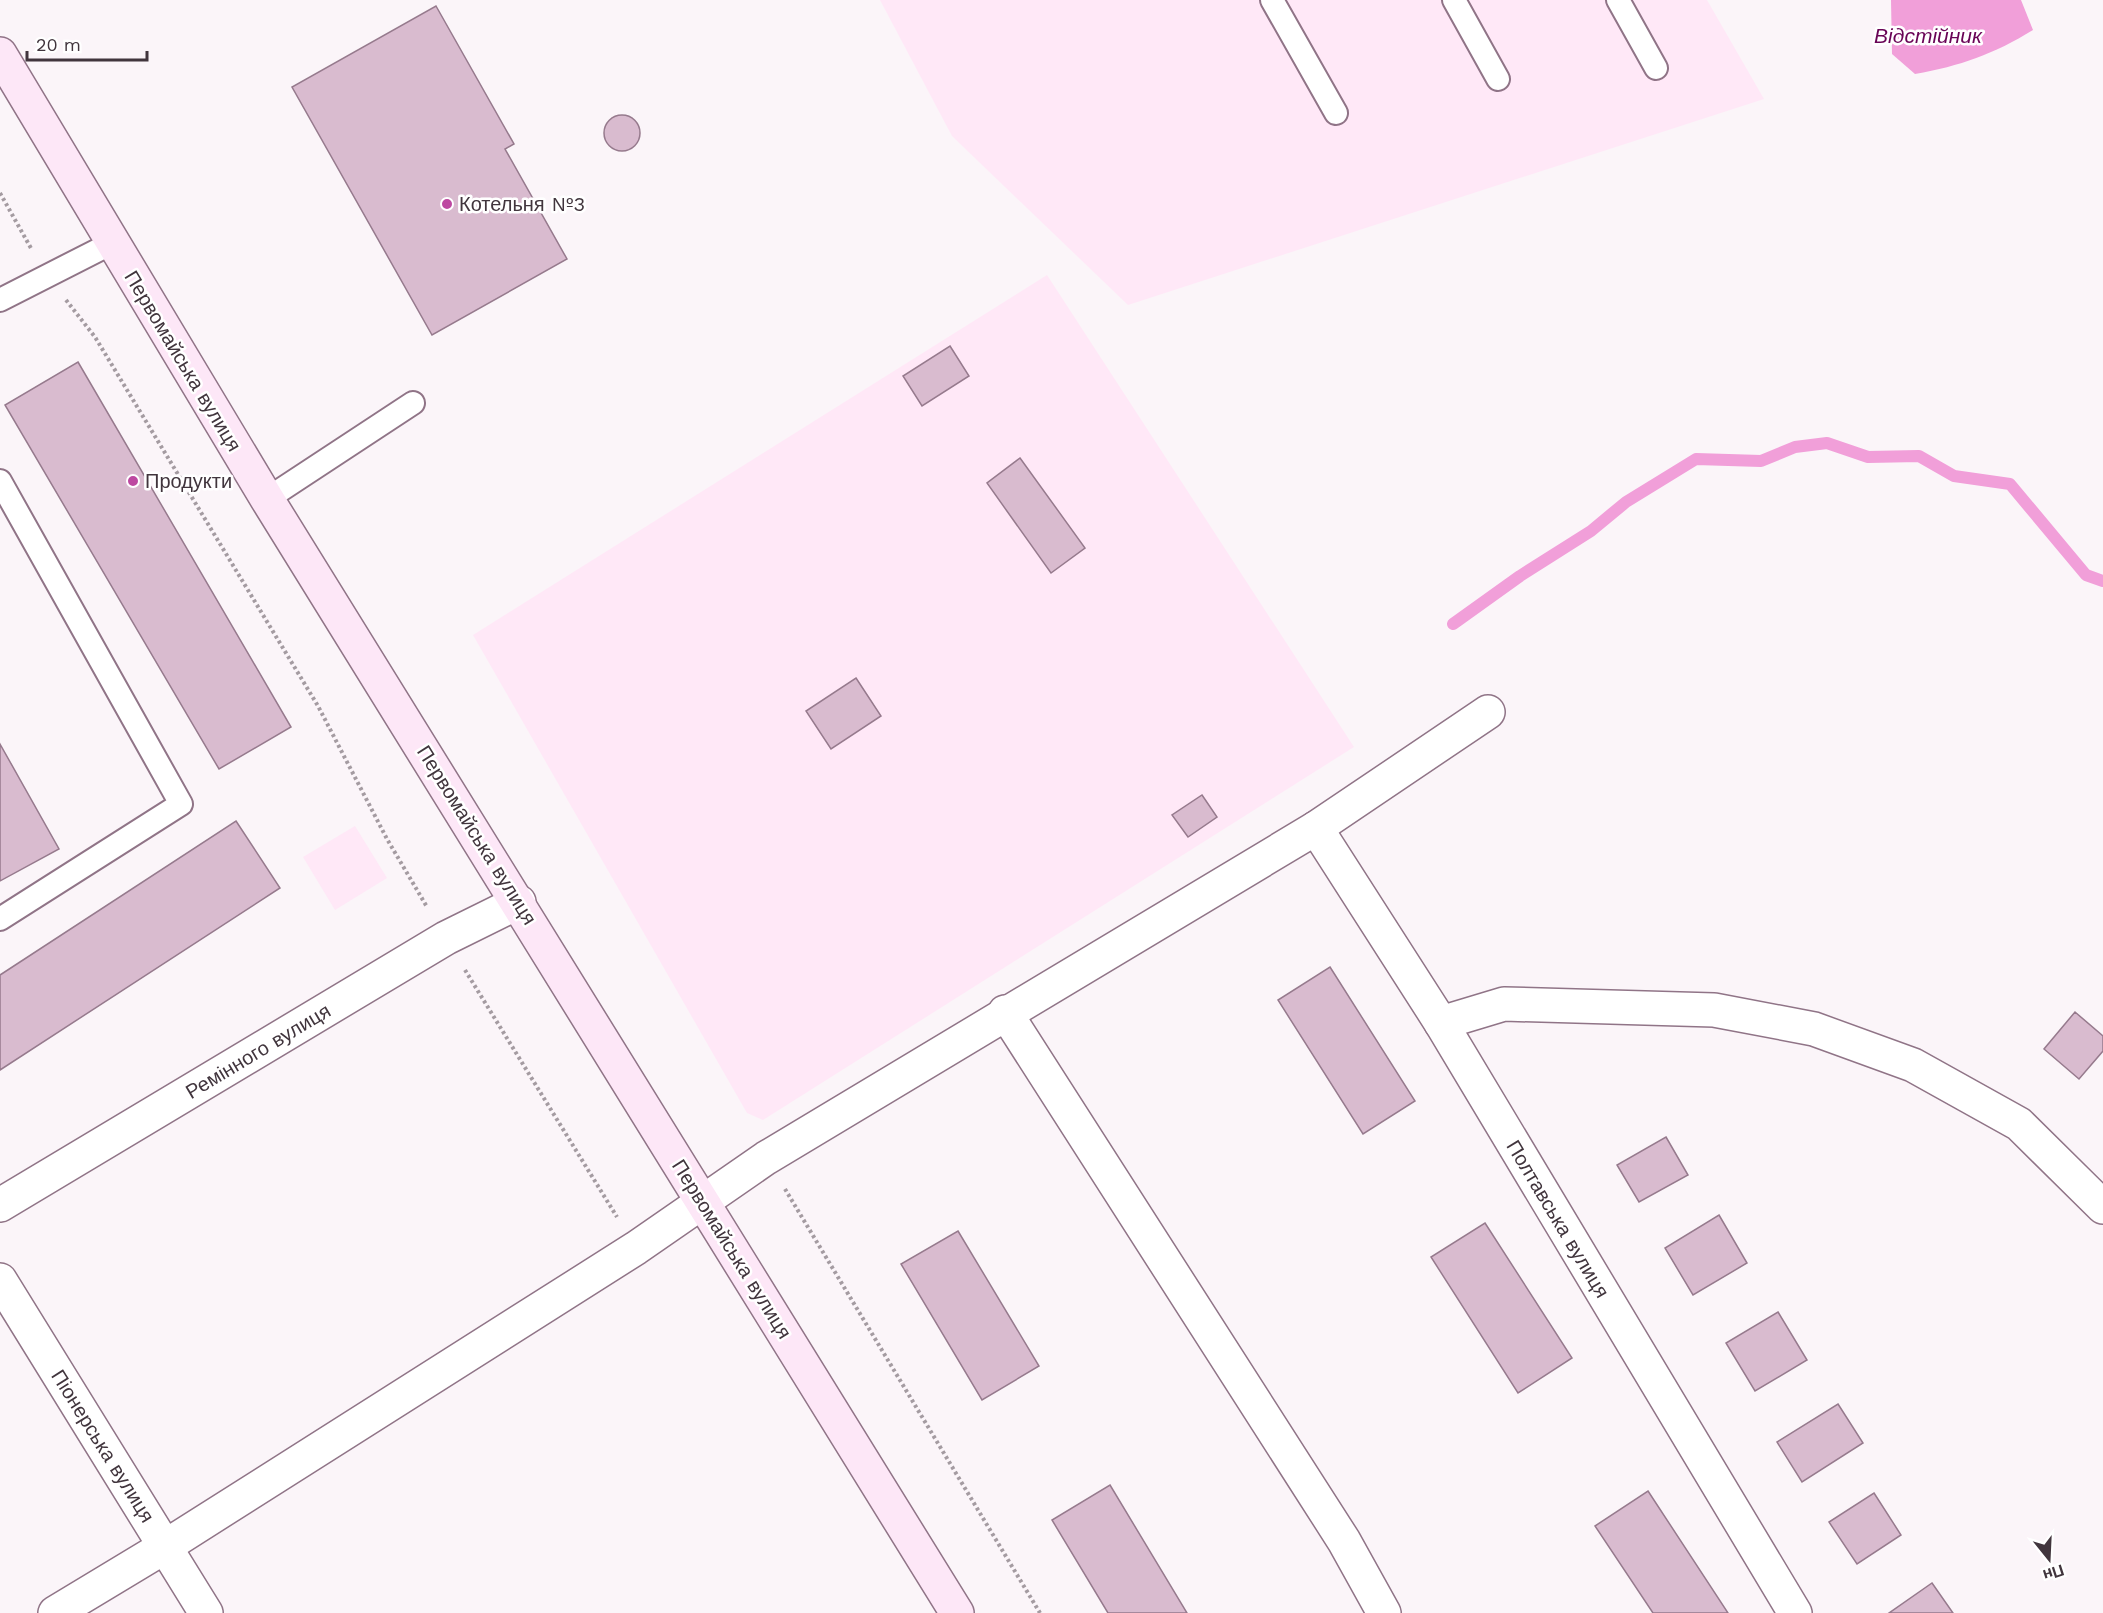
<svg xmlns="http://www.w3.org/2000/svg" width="2103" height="1613" viewBox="0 0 2103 1613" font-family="'Work Sans',sans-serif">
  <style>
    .built { fill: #ffe8f7 }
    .water { fill: #f19fd9 }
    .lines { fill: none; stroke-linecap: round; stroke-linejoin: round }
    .stream { stroke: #f19fd9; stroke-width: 12 }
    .building { fill: #d9bbcf; stroke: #967a8d; stroke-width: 1.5 }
    .lane-casing { stroke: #907487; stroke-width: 26 }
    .street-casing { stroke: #907487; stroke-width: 36 }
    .secondary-casing { stroke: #907487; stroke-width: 36 }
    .path { stroke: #a49ba1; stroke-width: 4; stroke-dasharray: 3 3; stroke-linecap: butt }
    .lane { stroke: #fff; stroke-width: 22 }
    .street { stroke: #fff; stroke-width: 33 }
    .secondary { stroke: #fde7f7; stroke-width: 33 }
    .poi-dot { fill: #bd48a1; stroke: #fff; stroke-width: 2 }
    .labels { text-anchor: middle; stroke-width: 5; stroke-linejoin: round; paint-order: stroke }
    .poi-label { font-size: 20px; fill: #41353d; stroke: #fff; text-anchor: start }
    .street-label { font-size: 20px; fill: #41353d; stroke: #fff }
    .water-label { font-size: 21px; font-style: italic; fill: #690456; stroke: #fff }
  </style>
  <rect width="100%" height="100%" fill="#fbf5f9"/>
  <!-- built -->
  <g class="built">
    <path d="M880,0H1707L1764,99L1128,305L952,136Z"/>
    <path d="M1047,275L1354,747L763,1120L747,1113L473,635Z"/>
    <path d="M355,826L387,878L335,910L303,857Z"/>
  </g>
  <!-- water -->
  <path class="water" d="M1891,0H2021L2033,30C1994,54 1960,66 1915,74L1892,54Z"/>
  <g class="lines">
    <!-- stream -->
    <path class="stream" d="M1453,624L1520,576L1591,531L1626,502L1696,459L1761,461L1795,447L1827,443L1868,457L1919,456L1954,476L2010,484L2086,575L2103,581"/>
  </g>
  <!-- building -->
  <g class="building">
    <path d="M436,6L514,144L505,149L567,259L432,335L292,87Z"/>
    <circle cx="622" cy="133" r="18"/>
    <path d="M950,346L969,376L922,406L903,376Z"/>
    <path d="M78,362L291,727L219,769L5,405Z"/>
    <path d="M1020,458L1085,548L1051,573L987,483Z"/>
    <path d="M856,678L881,716L831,749L806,711Z"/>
    <path d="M0,744L59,849L0,881Z"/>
    <path d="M1202,795L1217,817L1188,837L1172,815Z"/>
    <path d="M236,821L280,888L0,1070V975Z"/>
    <path d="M1330,967L1415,1101L1363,1134L1278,1000Z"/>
    <path d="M2075,1012L2103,1036V1051L2079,1079L2044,1049Z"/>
    <path d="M1666,1137L1688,1175L1639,1202L1617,1165Z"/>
    <path d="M1719,1215L1747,1263L1693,1295L1665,1248Z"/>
    <path d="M1485,1223L1572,1358L1518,1393L1431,1257Z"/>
    <path d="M958,1231L1039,1366L982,1400L901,1264Z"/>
    <path d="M1778,1312L1807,1360L1755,1391L1726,1343Z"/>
    <path d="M1838,1404L1863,1443L1802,1482L1777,1442Z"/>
    <path d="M1110,1485L1187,1613H1108L1052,1520Z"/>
    <path d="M1648,1491L1728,1613H1653L1595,1526Z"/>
    <path d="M1874,1493L1901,1535L1857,1564L1829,1522Z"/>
    <path d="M1932,1583L1953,1613H1889Z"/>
  </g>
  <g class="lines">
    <defs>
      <g id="lane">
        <path d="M1272,0L1336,113"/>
        <path d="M1454,0L1498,79"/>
        <path d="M1618,0L1656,68"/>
        <path d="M0,300L112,243"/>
        <path d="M0,481L181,804L0,919"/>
        <path d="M267,499L413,403"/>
      </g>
      <g id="street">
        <path d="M1316,828L1441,1023L1795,1613"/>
        <path d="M1005,1012L1344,1541L1384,1613"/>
        <path d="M1441,1023L1504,1004L1714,1010L1814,1029L1913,1065L2019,1124L2103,1207"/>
        <path d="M0,1205L446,938L519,902"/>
        <path d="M0,1280L206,1613"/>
        <path d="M55,1613L166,1546L636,1248L766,1158L1316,828L1488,712"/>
      </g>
      <path id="secondary" d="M0,54L267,499L957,1613"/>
    </defs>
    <!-- lane casing -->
    <use href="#lane" class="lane-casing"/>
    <!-- street casing -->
    <use href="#street" class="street-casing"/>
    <!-- secondary casing -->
    <use href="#secondary" class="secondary-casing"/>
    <!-- path -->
    <g class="path">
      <path d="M0,193L32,250"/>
      <path d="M66,300L95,337L318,706L387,839L427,907"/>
      <path d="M465,970L617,1217"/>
      <path d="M785,1189L1040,1613"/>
    </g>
    <!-- lane -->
    <use href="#lane" class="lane"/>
    <!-- street -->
    <use href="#street" class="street"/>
    <!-- secondary -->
    <use href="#secondary" class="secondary"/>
  </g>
  <!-- markers -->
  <g class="poi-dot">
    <circle cx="447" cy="204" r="6"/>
    <circle cx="133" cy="481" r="6"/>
  </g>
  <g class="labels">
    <!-- poi labels -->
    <g class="poi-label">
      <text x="459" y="211">Котельня №3</text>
      <text x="145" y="488">Продукти</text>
    </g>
    <!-- street labels -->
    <g class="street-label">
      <text transform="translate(183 361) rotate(59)" y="7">Первомайська вулиця</text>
      <text transform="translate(477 835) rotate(58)" y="7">Первомайська вулиця</text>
      <text transform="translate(258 1051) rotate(-31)" y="7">Ремінного вулиця</text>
      <text transform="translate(1558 1219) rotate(59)" y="7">Полтавська вулиця</text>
      <text transform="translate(732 1249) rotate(58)" y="7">Первомайська вулиця</text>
      <text transform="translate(103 1446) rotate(58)" y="7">Піонерська вулиця</text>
    </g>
    <!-- water labels -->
    <g class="water-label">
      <text x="1928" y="43">Відстійник</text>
    </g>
  </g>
  <!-- north arrow -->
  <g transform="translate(2049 1559) rotate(162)" stroke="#ffffff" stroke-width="4.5" paint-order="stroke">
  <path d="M0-4.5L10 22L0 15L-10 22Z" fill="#41353d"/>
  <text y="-9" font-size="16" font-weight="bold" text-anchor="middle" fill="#41353d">Пн</text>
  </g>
  <!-- scale -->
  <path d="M27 51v9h120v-9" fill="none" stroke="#41353d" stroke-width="3"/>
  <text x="36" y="51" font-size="18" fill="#41353d" stroke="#ffffff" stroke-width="4.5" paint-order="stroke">20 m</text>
</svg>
